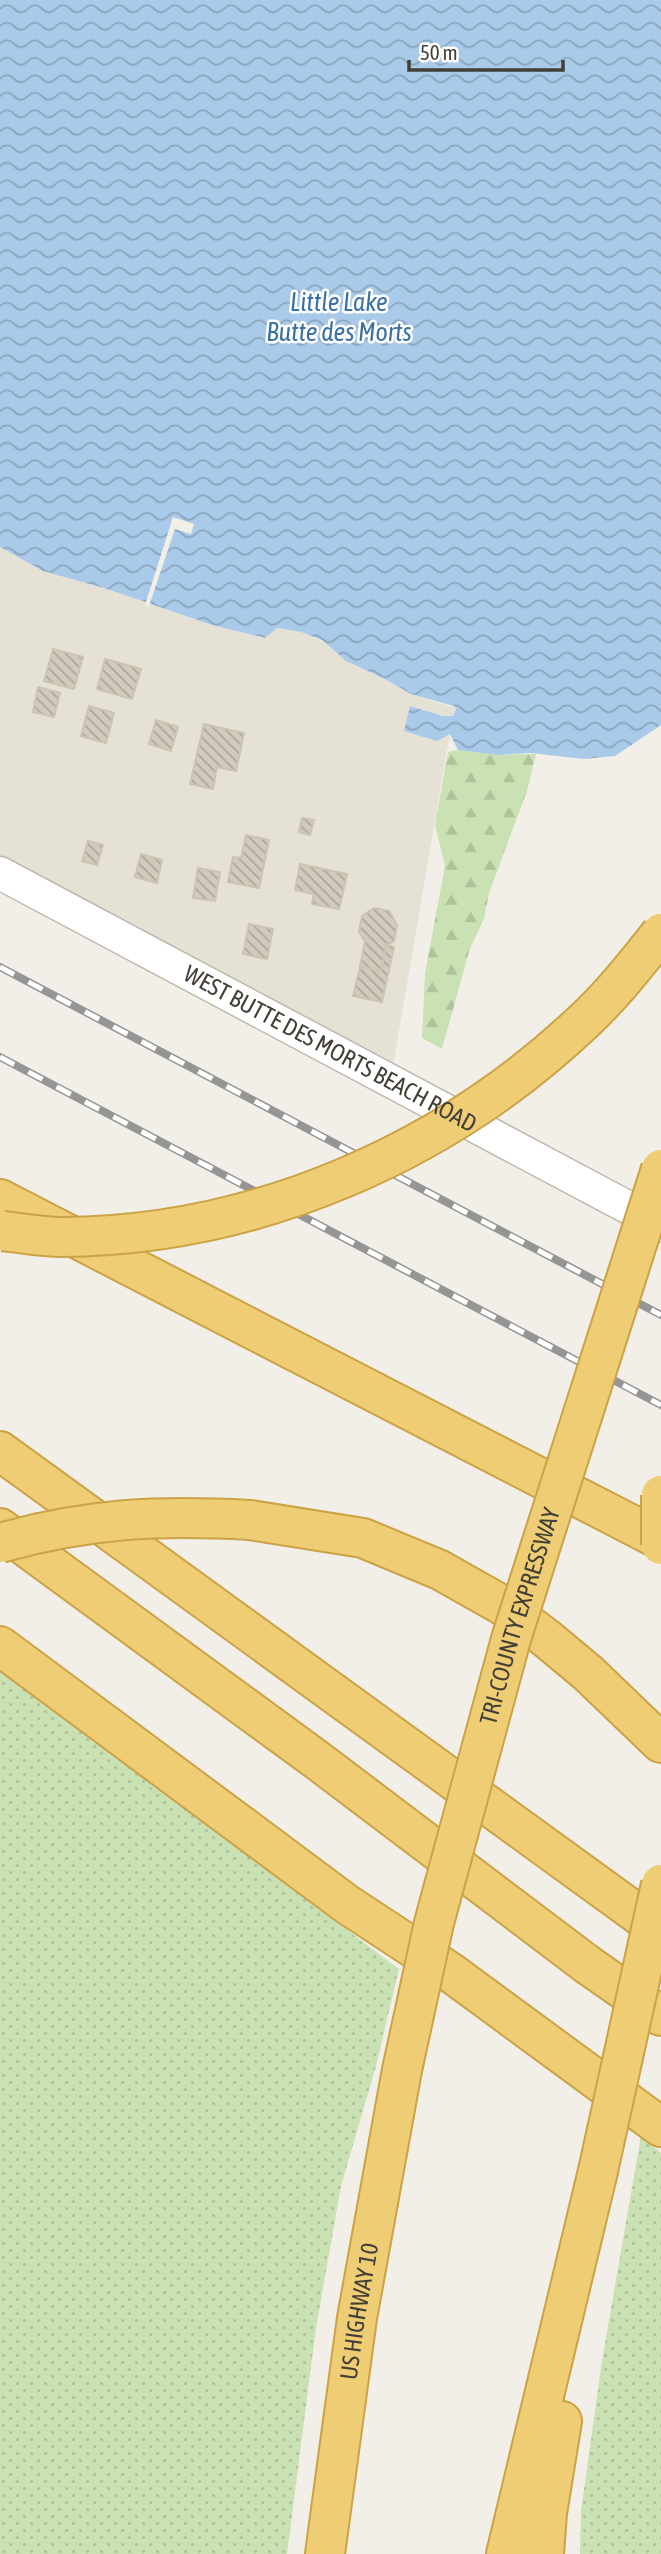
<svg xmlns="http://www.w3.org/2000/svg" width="661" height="2554" viewBox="0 0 661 2554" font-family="'Asap Condensed',sans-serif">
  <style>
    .residential { fill: #e5e1d5 }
    .grass { fill: url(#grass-dots) }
    .forest { fill: url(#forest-firs) }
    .water { fill: url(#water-waves) }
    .pier { fill: #f1efe7 }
    .building { fill: url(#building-back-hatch); stroke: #ccc3b1; stroke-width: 2 }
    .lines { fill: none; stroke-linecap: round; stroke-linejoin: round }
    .minor-casing { stroke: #bfb9ad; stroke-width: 35 }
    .highway-casing { stroke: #cca246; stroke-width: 42 }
    .minor { stroke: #fff; stroke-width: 32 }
    .highway { stroke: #eecd75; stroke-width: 38 }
    .rail-casing { stroke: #959595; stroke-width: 8 }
    .rail { stroke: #fff; stroke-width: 5; stroke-dasharray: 16; stroke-linecap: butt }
    .highway-bridge-casing { stroke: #cca246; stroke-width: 42; stroke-linecap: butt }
    .highway-bridge { stroke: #eecd75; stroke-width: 38 }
    .labels { text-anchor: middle; stroke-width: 5; stroke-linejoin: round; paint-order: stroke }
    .street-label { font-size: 24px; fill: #433f36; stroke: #fff }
    .water-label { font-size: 26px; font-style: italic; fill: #3b71a3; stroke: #fff }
  </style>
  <defs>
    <pattern id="grass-dots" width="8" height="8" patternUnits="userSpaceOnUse" patternTransform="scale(1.75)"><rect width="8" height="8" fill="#cae1b3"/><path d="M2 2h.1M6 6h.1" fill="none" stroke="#afc29b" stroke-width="1.8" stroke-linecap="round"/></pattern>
    <pattern id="forest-firs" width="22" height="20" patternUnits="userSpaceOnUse" patternTransform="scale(1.75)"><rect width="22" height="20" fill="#cae1b3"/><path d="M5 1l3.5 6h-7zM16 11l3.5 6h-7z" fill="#afc29b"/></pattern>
    <pattern id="water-waves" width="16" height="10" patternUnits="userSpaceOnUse" patternTransform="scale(1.75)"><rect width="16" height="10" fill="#a9cae8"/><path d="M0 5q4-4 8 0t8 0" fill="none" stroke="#8ba5bd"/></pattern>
    <pattern id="building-back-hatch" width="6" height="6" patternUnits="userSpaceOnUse" patternTransform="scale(1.75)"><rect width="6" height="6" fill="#d2cbbd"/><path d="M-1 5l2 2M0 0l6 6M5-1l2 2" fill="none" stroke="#aca69a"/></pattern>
  </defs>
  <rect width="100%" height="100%" fill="#f1efe7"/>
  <!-- residential -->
  <path class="residential" d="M0,547L43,571L107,589L212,625L264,638L277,628L301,632L322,641L346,661L383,678L411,694L456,708L453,716H443L410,706L450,733L392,1072L0,860Z"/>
  <!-- grass -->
  <g class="grass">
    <path d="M0,1669L399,1969L376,2066L341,2186L316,2328L287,2554H0Z"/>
    <path d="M641,2136L661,2153V2554H580L581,2511L602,2361Z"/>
  </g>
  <!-- forest -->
  <path class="forest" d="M458,750L497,755L536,754L527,791L489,893L484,919L470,948L442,1049L422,1038L425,973L445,866L435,825L448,752Z"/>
  <!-- water -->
  <path class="water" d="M0,0H661V725L615,756L584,759L531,753L497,755L458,750L450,734L437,741L404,731L410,706L443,716H453L456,709L454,706L411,694L383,678L346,661L322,640L301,632L277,628L265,638L212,625L107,589L43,571L0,547Z"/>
  <!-- pier -->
  <path class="pier" d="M173,517L194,524L191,534L175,529L149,606L145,605Z"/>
  <!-- building -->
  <g class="building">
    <path d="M53,649L83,657L74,689L44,681Z"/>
    <path d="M105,659L141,669L132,699L97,689Z"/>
    <path d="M38,687L60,693L54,717L33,712Z"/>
    <path d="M89,706L114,713L106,743L81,736Z"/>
    <path d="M156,720L178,727L171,751L149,744Z"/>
    <path d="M204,724L244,733L236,771L217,767L213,789L190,784Z"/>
    <path d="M302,818L314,820L310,835L299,832Z"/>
    <path d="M246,835L269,840L259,888L228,882L233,857L241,858Z"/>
    <path d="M88,841L103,845L97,865L82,861Z"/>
    <path d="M141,854L162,860L157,883L135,877Z"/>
    <path d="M300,864L347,874L339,909L312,904L314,894L295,890Z"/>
    <path d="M198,868L220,872L215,901L193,898Z"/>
    <path d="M374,908L389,911L397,925L394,941L386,945L381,971L360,967L365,941L359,932L362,916Z"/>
    <path d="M249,924L273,929L267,959L243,954Z"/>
    <path d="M386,945L394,947L382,1002L353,996L360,967L381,971Z"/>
  </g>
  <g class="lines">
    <defs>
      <g id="minor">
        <path id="s1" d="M0,873L661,1225"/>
      </g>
      <g id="highway">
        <path d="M0,1199L661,1540"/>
        <path d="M0,1451L661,1931"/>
        <path d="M250,1520L363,1538L440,1570L502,1605L546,1638L588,1673L661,1743"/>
        <path d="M0,1528L317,1760L588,1965L661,2016"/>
        <path d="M0,1646L348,1905L450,1972L661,2127"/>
        <path id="s2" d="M325,2554L357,2318L402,2070"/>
        <path d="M506,2554L598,2171"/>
        <path d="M544,2554L547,2513L562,2421"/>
      </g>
    </defs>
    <!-- minor casing -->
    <use href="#minor" class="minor-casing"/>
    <!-- highway casing -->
    <use href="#highway" class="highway-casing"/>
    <!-- minor -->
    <use href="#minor" class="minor"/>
    <!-- highway -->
    <use href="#highway" class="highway"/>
    <defs>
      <g id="rail">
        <path d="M0,967L661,1315"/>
        <path d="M0,1057L661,1405"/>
      </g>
    </defs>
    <!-- rail casing -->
    <use href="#rail" class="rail-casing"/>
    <!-- rail -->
    <use href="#rail" class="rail"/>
    <defs>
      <g id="highway-bridge">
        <path d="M3,1231C22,1233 42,1237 61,1237C255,1236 444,1154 584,1021C613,994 637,963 661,933"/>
        <path d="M661,1495V1545"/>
        <path d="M0,1543C88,1518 159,1515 250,1520"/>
        <path id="s3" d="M402,2070L434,1923L511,1639L661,1169"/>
        <path d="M598,2171L661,1884"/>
      </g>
    </defs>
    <!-- highway-bridge casing -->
    <use href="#highway-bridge" class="highway-bridge-casing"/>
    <!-- highway-bridge -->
    <use href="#highway-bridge" class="highway-bridge"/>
  </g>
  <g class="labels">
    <!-- street labels -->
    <g class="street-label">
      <text dy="8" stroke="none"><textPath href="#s1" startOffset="374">WEST BUTTE DES MORTS BEACH ROAD</textPath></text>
      <text dy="8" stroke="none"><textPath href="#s3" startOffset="469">TRI-COUNTY EXPRESSWAY</textPath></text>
      <text dy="8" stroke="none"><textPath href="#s2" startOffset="245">US HIGHWAY 10</textPath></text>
    </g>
    <!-- water labels -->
    <g class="water-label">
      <text x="339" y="311">Little Lake<tspan x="339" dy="30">Butte des Morts</tspan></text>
    </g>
  </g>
  <!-- scale -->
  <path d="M409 60v10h154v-10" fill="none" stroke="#433f36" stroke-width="3.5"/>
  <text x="420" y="60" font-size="21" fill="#433f36" stroke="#ffffff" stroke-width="5" paint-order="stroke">50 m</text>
</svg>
